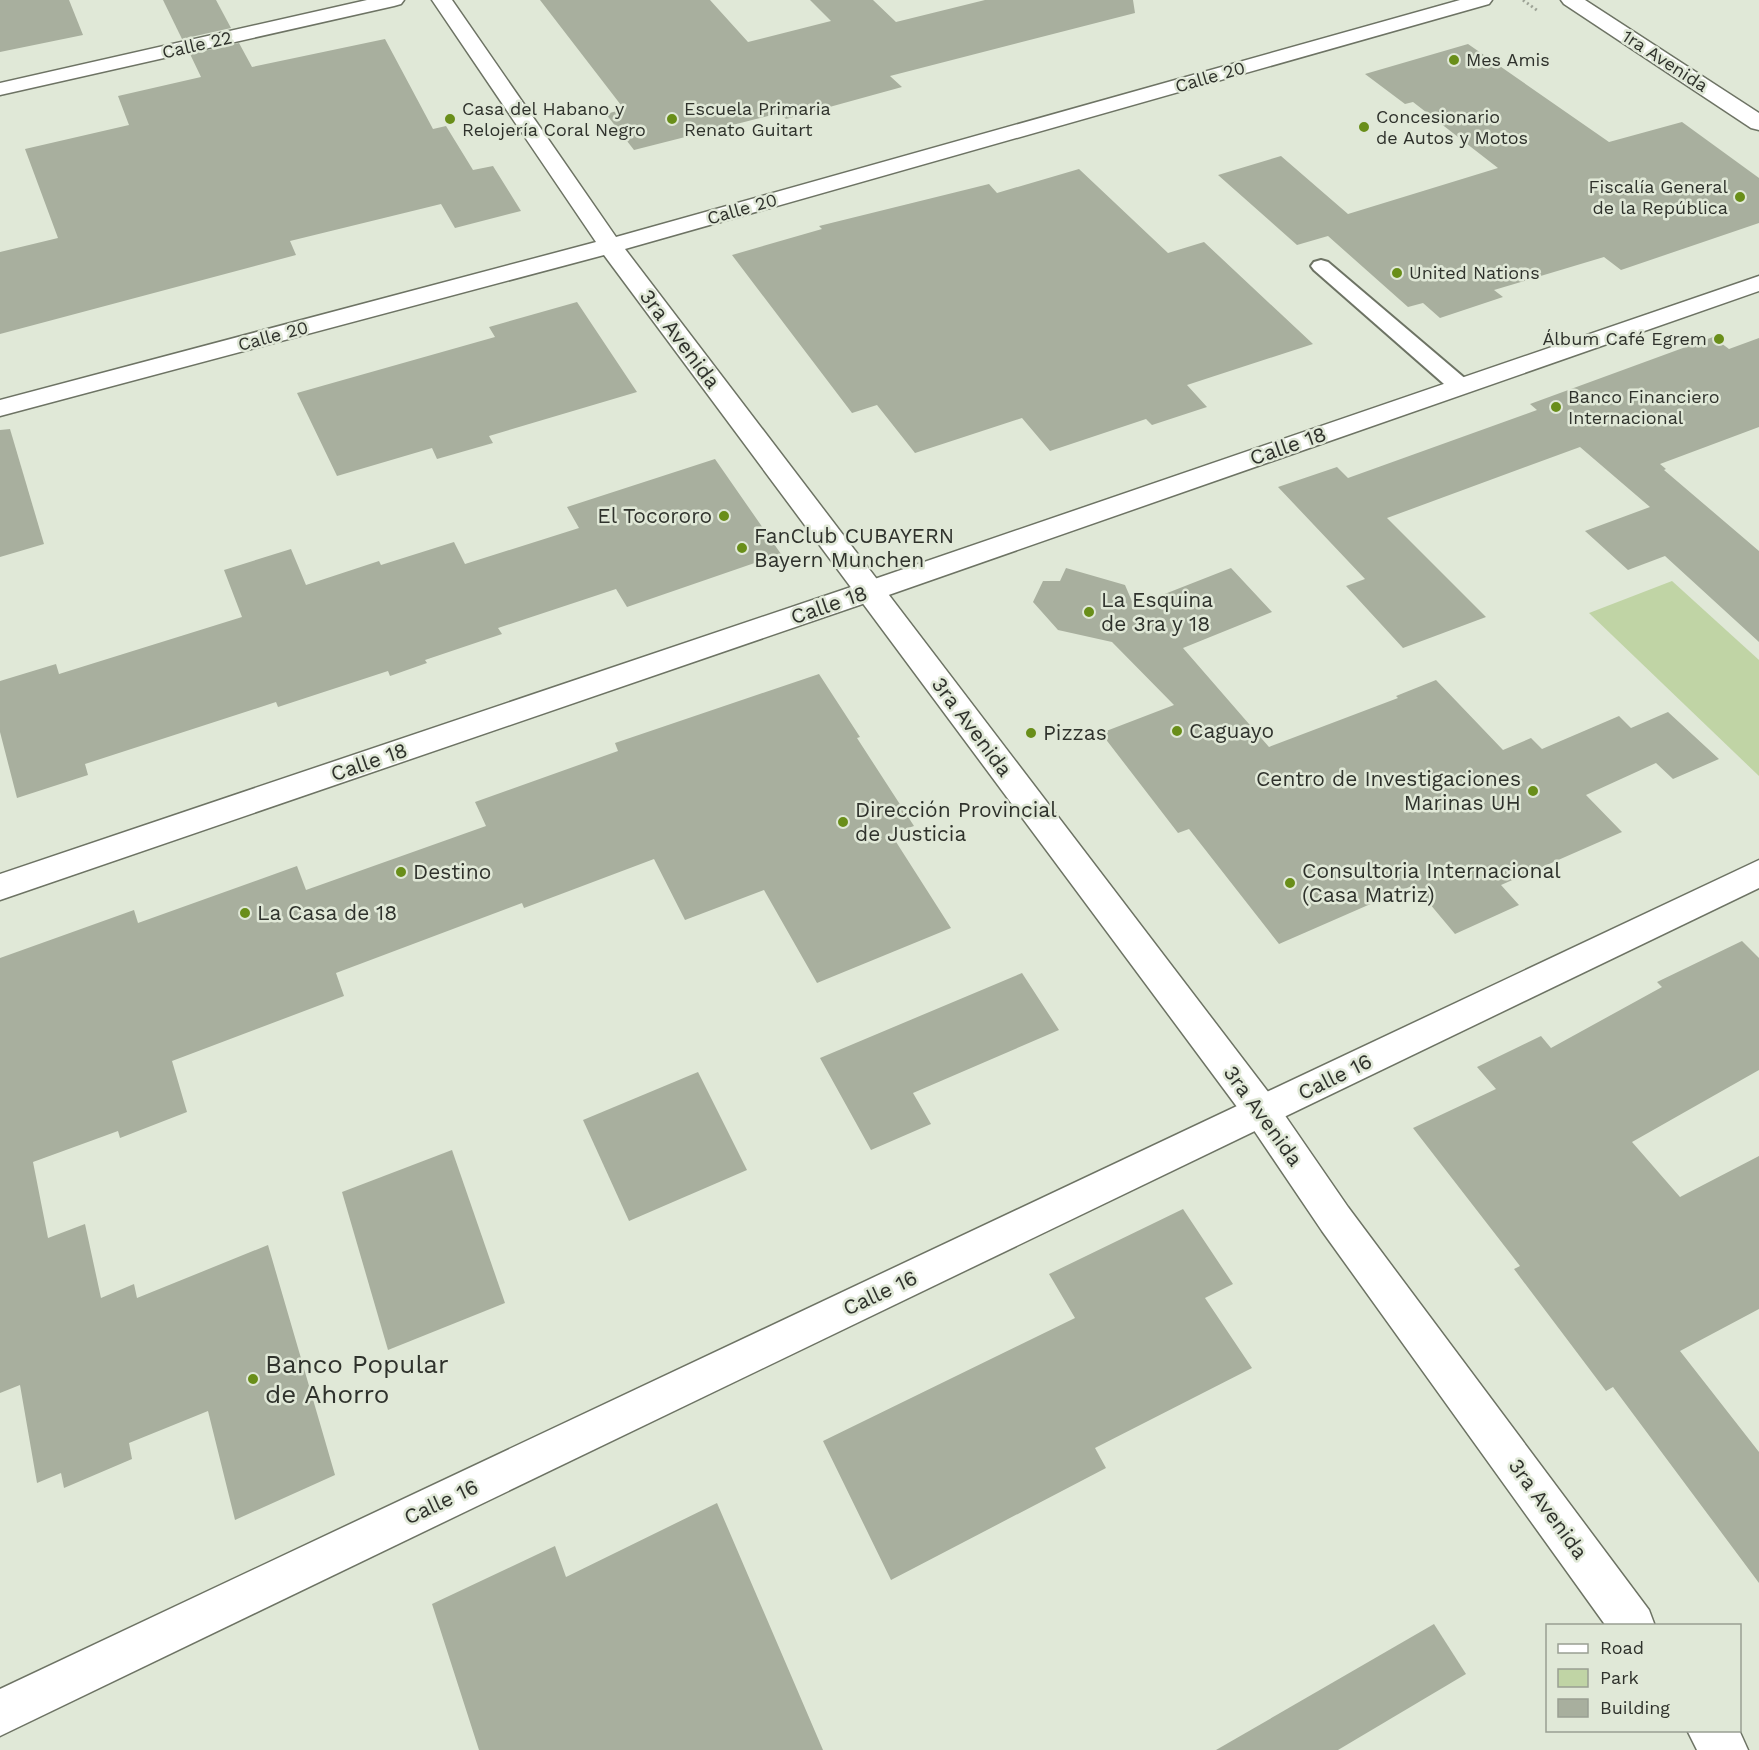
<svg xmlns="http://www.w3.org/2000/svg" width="1759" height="1750" viewBox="0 0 1759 1750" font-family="'Work Sans',sans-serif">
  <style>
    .green { fill: #c0d4a5 }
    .building { fill: #a8af9e }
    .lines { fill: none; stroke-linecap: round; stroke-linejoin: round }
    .lane-casing { stroke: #6d7364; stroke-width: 4 }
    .street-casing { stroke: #6d7364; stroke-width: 3 }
    .secondary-casing { stroke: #6d7364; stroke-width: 3 }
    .path { stroke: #9da396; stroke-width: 3; stroke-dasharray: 2 3; stroke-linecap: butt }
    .lane { fill: #fff; fill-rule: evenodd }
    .street { fill: #fff; fill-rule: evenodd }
    .secondary { fill: #fff; fill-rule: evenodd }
    .poi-dot { fill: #698e19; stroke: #e0e8d7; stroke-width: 2 }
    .labels { text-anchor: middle; stroke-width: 5; stroke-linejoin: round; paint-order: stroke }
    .far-street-label { font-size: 18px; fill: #2f322c; stroke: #e0e8d7 }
    .far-poi-label { font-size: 18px; fill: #2f322c; stroke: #e0e8d7; text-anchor: start }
    .street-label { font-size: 21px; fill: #2f322c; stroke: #e0e8d7 }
    .poi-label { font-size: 21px; fill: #2f322c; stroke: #e0e8d7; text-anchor: start }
    .near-poi-label { font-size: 26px; fill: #2f322c; stroke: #e0e8d7; text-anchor: start }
  </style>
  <rect width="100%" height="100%" fill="#e0e8d7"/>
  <!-- green -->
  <path class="green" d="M1672,581L1759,660V776L1589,613Z"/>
  <!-- building -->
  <g class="building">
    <path d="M0,0H69L83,35L0,52Z"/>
    <path d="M163,0H216L231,28L182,39Z"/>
    <path d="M540,0H710L748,42L831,21L810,0H873L896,22L985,0H1133L1135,13L890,76L902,87L786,119L780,113L634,150L606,114L624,109Z"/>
    <path d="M385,39L433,129L446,126L473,170L493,166L521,211L455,228L441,204L290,241L296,255L0,334V252L58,238L25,149L129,125L118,96L201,77L190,54L239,43L252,67Z"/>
    <path d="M1468,44L1609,142L1682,122L1759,178V223L1621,270L1604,257L1494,290L1503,297L1440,318L1423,303L1408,307L1328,236L1297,245L1218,175L1281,156L1348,214L1498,168L1413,102L1405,104L1365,74Z"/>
    <path d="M1079,169L1168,253L1204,242L1313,344L1187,385L1207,407L1152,425L1146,419L1050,451L1022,418L915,453L877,405L852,413L732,255L822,229L819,226L989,184L997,193Z"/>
    <path d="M577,302L637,392L489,436L493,443L437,459L432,448L337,476L297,393L495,337L489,327Z"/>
    <path d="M1713,337L1729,349L1759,338V427L1660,464L1666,469L1664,470L1759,551V642L1665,556L1628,570L1585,531L1650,507L1580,447L1387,518L1486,617L1403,648L1346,586L1365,579L1278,487L1337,467L1348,478L1537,410L1530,404Z"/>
    <path d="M10,429L44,544L0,557V430Z"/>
    <path d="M715,459L781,554L627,607L616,589L498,628L502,634L425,660L427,663L390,676L388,671L278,707L276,702L85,764L88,775L17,798L0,732V681L56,664L59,674L242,617L224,570L291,549L306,585L379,561L381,565L454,542L465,564L579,528L567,507Z"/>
    <path d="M1066,568L1125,585L1134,606L1231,568L1272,612L1183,648L1269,747L1398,698L1396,696L1436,680L1503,750L1531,738L1542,749L1619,716L1631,728L1668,712L1719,759L1673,779L1656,763L1586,795L1622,832L1501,885L1519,905L1455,934L1414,885L1279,944L1189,829L1178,833L1101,733L1174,705L1112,642L1058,630L1033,602L1043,581H1060Z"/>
    <path d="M819,674L860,737L857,738L914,826L891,834L951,928L817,983L764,890L685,920L654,859L524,908L522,903L336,973L344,996L172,1061L187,1112L120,1138L118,1131L33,1162L48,1238L85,1224L101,1298L134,1284L137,1298L268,1245L335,1475L235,1520L208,1411L129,1443L132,1459L64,1488L61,1473L37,1483L20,1385L0,1393V958L134,910L138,923L297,866L306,890L486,826L475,802L618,751L615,743Z"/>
    <path d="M1742,941L1759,958V1070L1632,1142L1680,1197L1759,1156V1309L1680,1351L1759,1452V1583L1613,1387L1606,1391L1514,1269L1520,1266L1413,1128L1496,1089L1477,1067L1541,1036L1551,1048L1662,987L1657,982Z"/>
    <path d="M1022,973L1059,1030L913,1093L931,1124L871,1150L820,1058Z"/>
    <path d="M698,1072L747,1170L629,1221L583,1120Z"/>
    <path d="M452,1150L505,1303L388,1350L342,1192Z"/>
    <path d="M1183,1209L1233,1284L1205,1298L1252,1368L1095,1448L1106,1468L891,1580L823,1441L1075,1318L1049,1274Z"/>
    <path d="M717,1503L823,1750H479L432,1604L555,1546L566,1577Z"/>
    <path d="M1434,1624L1466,1674L1338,1750H1216Z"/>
  </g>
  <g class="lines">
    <defs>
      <path id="lane" d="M1321,260L1328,262L1468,381L1471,386L1468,391L1460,393L1452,391L1314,270L1311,266L1314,262Z"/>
      <g id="street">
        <path d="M367,0H404L401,4L394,6L0,95V83Z"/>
        <path d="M1759,276V291L880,598L0,900V874L860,584Z"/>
        <path d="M1759,860V888L0,1736V1689Z"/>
      </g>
      <g id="secondary">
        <path d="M432,0H452L616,237L1460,0H1492L1489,4L625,249L1275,1101L1348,1207L1649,1610L1655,1626H1606L1322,1231L1249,1123L604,255L0,416V400L596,242Z"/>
        <path d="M1561,0H1585L1759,113V130L1751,128L1564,4Z"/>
        <path d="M1687,1730H1739L1748,1750H1697Z"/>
      </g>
    </defs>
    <!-- lane casing -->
    <use href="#lane" class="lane-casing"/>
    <!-- street casing -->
    <use href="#street" class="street-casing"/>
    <!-- secondary casing -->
    <use href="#secondary" class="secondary-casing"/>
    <!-- path -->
    <path class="path" d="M1523,0L1538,11"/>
    <!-- lane -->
    <use href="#lane" class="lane"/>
    <!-- street -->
    <use href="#street" class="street"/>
    <!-- secondary -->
    <use href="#secondary" class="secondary"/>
  </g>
  <!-- markers -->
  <g class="poi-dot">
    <circle cx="1454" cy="60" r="6"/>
    <circle cx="450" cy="119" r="6"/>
    <circle cx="672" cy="119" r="6"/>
    <circle cx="1364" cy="127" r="6"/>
    <circle cx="1740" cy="197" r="6"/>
    <circle cx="1397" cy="273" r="6"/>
    <circle cx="1719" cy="339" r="6"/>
    <circle cx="1556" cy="407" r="6"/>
    <circle cx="724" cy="516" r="6"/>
    <circle cx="742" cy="548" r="6"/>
    <circle cx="1089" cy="612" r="6"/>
    <circle cx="1177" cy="731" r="6"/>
    <circle cx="1031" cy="733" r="6"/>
    <circle cx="1533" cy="791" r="6"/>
    <circle cx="843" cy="822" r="6"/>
    <circle cx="401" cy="872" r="6"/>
    <circle cx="1290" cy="883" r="6"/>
    <circle cx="245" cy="913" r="6"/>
    <circle cx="253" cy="1379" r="6"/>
  </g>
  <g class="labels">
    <!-- far-street labels -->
    <g class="far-street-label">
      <text transform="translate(197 45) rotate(-13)" y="6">Calle 22</text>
      <text transform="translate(1665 61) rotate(33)" y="6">1ra Avenida</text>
      <text transform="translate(1210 77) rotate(-16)" y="6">Calle 20</text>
      <text transform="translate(742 209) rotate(-16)" y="6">Calle 20</text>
      <text transform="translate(273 336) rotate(-15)" y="6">Calle 20</text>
    </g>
    <!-- far-poi labels -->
    <g class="far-poi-label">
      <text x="1466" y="66">Mes Amis</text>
      <text x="462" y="115">Casa del Habano y<tspan x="462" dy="21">Relojería Coral Negro</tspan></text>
      <text x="684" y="115">Escuela Primaria<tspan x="684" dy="21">Renato Guitart</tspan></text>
      <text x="1376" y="123">Concesionario<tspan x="1376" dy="21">de Autos y Motos</tspan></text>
      <text x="1728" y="193" text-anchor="end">Fiscalía General<tspan x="1728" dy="21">de la República</tspan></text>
      <text x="1409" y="279">United Nations</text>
      <text x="1707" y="345" text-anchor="end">Álbum Café Egrem</text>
      <text x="1568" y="403">Banco Financiero<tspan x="1568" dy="21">Internacional</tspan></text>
    </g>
    <!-- street labels -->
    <g class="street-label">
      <text transform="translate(680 339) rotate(53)" y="7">3ra Avenida</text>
      <text transform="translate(1288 446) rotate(-19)" y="7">Calle 18</text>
      <text transform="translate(829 605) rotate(-19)" y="7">Calle 18</text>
      <text transform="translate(972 727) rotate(53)" y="7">3ra Avenida</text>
      <text transform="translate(369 762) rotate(-19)" y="7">Calle 18</text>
      <text transform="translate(1335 1077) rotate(-26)" y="7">Calle 16</text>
      <text transform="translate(1263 1116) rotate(54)" y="7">3ra Avenida</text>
      <text transform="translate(880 1293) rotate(-25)" y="7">Calle 16</text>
      <text transform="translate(441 1502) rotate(-25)" y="7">Calle 16</text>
      <text transform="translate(1548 1509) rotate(54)" y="7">3ra Avenida</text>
    </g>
    <!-- poi labels -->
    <g class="poi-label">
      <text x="712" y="523" text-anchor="end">El Tocororo</text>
      <text x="754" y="543">FanClub CUBAYERN<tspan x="754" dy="24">Bayern Munchen</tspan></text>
      <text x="1101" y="607">La Esquina<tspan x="1101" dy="24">de 3ra y 18</tspan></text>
      <text x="1189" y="738">Caguayo</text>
      <text x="1043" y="740">Pizzas</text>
      <text x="1521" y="786" text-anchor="end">Centro de Investigaciones<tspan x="1521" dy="24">Marinas UH</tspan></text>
      <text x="855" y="817">Dirección Provincial<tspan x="855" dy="24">de Justicia</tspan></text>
      <text x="1302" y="878">Consultoria Internacional<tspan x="1302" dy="24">(Casa Matriz)</tspan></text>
      <text x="413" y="879">Destino</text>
      <text x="257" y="920">La Casa de 18</text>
    </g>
    <!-- near-poi labels -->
    <g class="near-poi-label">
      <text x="265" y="1373">Banco Popular<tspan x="265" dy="30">de Ahorro</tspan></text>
    </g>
  </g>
  <!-- legend -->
  <rect x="1546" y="1624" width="195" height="108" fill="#e0e8d7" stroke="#999f93" stroke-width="1.5"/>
  <rect x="1558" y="1644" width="30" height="9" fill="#ffffff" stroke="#999f93" stroke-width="1.5"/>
  <text x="1600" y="1654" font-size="18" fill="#2f322c">Road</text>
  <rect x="1558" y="1669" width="30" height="18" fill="#c0d4a5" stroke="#999f93" stroke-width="1.5"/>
  <text x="1600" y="1684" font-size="18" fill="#2f322c">Park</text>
  <rect x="1558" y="1699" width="30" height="18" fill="#a8af9e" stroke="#999f93" stroke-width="1.5"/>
  <text x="1600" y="1714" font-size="18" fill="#2f322c">Building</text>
</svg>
